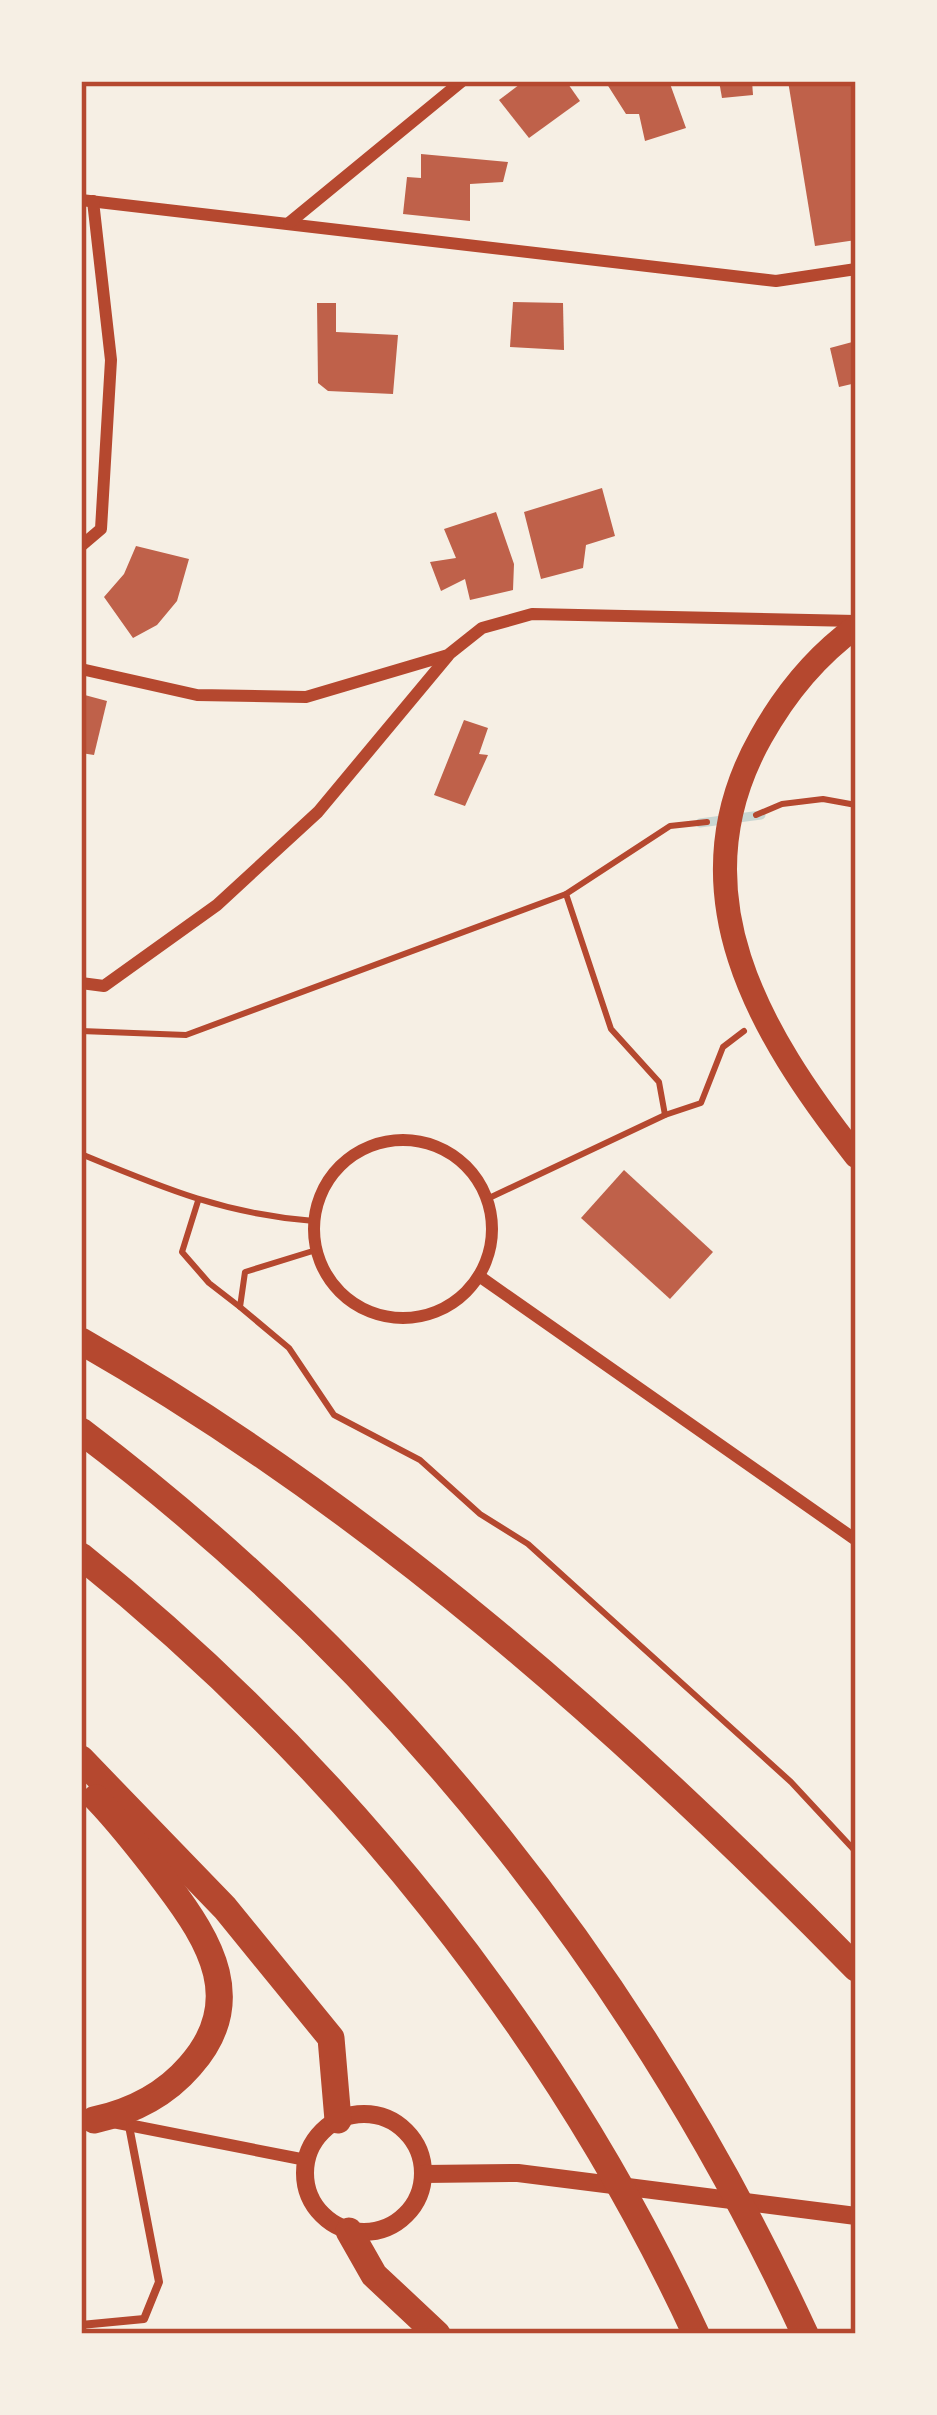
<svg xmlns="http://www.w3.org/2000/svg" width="937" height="2415" viewBox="0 0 937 2415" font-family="'Source Sans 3',sans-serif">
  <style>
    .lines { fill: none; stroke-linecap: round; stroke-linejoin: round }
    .stream { stroke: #c9d6d2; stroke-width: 9 }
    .building { fill: #bf614a }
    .path { stroke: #b5482f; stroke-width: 6 }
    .service { stroke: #b5482f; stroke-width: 8 }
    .minor { stroke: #b5482f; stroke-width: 12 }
    .tertiary { stroke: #b5482f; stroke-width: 18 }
    .primary { stroke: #b5482f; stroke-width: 24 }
    .motorway { stroke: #b5482f; stroke-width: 27 }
    .neatline { fill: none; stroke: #b5482f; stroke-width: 4.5 }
  </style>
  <rect width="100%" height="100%" fill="#f6efe4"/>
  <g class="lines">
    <!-- stream -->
    <path class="stream" d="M700,823L761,815"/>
  </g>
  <!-- building -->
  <g class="building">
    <path d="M524,81H566L580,101L529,138L499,100Z"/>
    <path d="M605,81H669L686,128L645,141L639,114H626Z"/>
    <path d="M719,81H752L753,95L722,98Z"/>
    <path d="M788,81H853L856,240L815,246Z"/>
    <path d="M421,154L508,162L503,182L470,184V221L403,214L407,177L421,178Z"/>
    <path d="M513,302L563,303L564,350L510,347Z"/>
    <path d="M317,303H336V332L398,335L393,394L328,391L318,383Z"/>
    <path d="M856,341V383L839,387L830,348Z"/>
    <path d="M602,488L615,536L586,545L583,568L541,579L524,512Z"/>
    <path d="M496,512L514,564L513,590L470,600L465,579L441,591L430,562L456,558L444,529Z"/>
    <path d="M136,546L189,559L177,601L157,625L133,638L104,597L124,574Z"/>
    <path d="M81,694L107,701L94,755L81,753Z"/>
    <path d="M464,720L488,728L479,754L488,755L465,806L434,795Z"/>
    <path d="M624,1170L713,1252L670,1299L581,1218Z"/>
  </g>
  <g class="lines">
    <!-- path -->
    <g class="path">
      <path d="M756,815L782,804L823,799L856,805"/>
      <path d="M566,894L611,1029L659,1082L665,1115"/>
      <path d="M81,1031L186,1035L566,894L670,826L707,822"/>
      <path d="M81,1154C163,1188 224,1214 314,1221"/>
      <path d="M487,1199L665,1115L701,1103L723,1047L744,1031"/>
      <path d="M198,1201L182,1252L209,1283L240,1307"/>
      <path d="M316,1250L245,1272L240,1307L289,1348L334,1415L420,1460L480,1514L528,1544L791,1782L856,1852"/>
    </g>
    <!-- service -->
    <path class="service" d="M81,2325L144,2319L159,2282L129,2126"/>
    <!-- minor -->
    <g class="minor">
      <path d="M81,200L776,281L856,269"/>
      <path d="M289,223L462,81"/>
      <path d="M81,546L101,529L111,360L93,201"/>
      <path d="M81,669L197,695L306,697L448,655L482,628L532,614L856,621"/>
      <path d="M81,983L104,986L217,905L318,812L448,656"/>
      <circle cx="403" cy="1229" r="89"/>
      <path d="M479,1276L856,1540"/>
      <path d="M113,2122L306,2160"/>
    </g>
    <!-- tertiary -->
    <g class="tertiary">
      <circle cx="364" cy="2173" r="59"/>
      <path d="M424,2174L518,2173L856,2216"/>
    </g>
    <!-- primary -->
    <path class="primary" d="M856,627C816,656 785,694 761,737C674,891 759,1033 856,1156"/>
    <!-- motorway -->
    <g class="motorway">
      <path d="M81,1341C371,1507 624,1731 856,1968"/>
      <path d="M81,1431C396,1669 640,1977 805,2334"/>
      <path d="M81,1556C340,1764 556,2032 696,2334"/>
      <path d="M81,1759L225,1908L331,2038L338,2120"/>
      <path d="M94,2120C131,2112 165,2095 190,2066C247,2002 211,1942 167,1884C145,1855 122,1825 96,1798"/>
      <path d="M349,2231L374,2275L437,2334"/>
    </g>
  </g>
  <!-- border -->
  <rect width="937" height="2415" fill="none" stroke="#f6efe4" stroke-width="168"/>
  <rect x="84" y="84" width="769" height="2247" class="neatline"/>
</svg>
